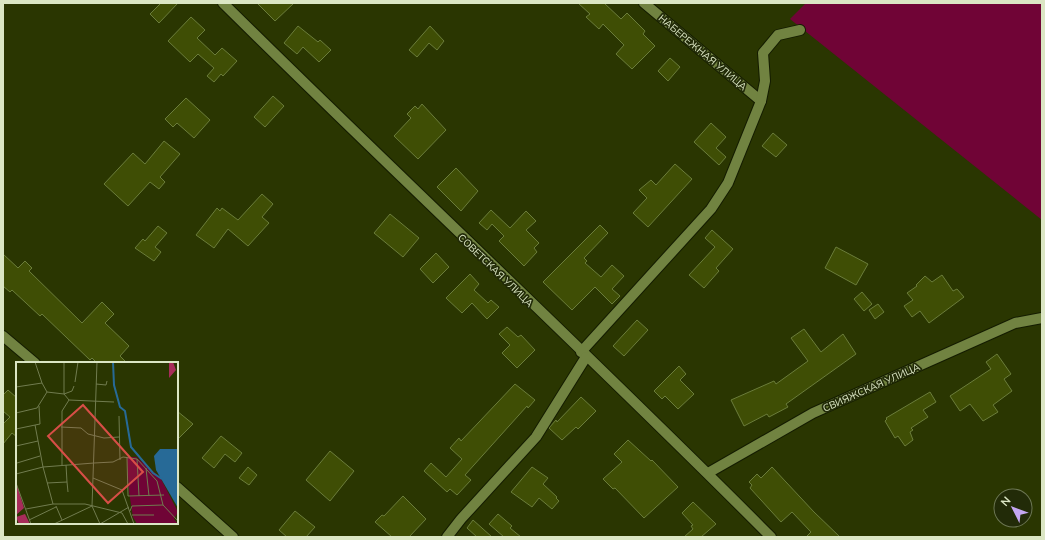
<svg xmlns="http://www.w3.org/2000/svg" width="1045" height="540" viewBox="0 0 1045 540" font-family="Mulish,sans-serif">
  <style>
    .green { fill: #700436 }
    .building { fill: #3f4e05; stroke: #6b7d3b }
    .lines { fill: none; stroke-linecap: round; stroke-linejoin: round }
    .street-casing { stroke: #141c00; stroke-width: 12 }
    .street { stroke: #718341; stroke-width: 10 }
    .labels { text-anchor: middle; stroke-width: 3.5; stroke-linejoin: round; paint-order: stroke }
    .street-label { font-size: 10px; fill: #dbe6c4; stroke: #222b08 }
    .inset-river { fill: none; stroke: #276a97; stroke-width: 2 }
    .inset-road { fill: none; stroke: #717c4f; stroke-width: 1 }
    .view { fill: #d74e47; fill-opacity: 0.15; stroke: #d74e47; stroke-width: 2 }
    .inset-edge { fill: none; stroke: #dbe6c4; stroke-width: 2 }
  </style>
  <rect width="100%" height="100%" fill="#2a3601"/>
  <!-- green -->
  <path class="green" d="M806,3H1042V220L790,19Z"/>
  <!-- building -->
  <g class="building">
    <path d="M161,3H178L159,23L150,14Z"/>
    <path d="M257,3H294L275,21Z"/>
    <path d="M578,3H604L621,19L627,13L645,31L643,34L655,46L632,69L616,54L624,45L603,24L599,29L586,17L590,14Z"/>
    <path d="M191,17L205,30L197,38L215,55L222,48L237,61L223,76L221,74L214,82L207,76L214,68L198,54L190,62L168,41Z"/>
    <path d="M298,26L318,42L320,40L331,50L319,62L303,47L297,54L284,43Z"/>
    <path d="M430,26L444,41L437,50L429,43L417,57L409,50Z"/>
    <path d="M670,58L680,67L668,81L658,71Z"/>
    <path d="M273,96L284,106L265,127L254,117Z"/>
    <path d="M186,98L210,120L194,138L177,123L173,127L165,119Z"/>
    <path d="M422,104L446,130L418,159L394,136L411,118L407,114L415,106L418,109Z"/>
    <path d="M711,123L726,137L716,148L726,157L719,165L694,142Z"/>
    <path d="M773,133L787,145L776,157L762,146Z"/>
    <path d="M164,141L180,154L160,177L165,182L159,189L150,182L128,206L104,184L133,153L145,164Z"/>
    <path d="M675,164L692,179L648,227L633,213L647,198L639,190L651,180L656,185Z"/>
    <path d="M456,168L478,191L461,211L437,187Z"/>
    <path d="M262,194L273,204L262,217L269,223L248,246L228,229L214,248L196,235L217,208L220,211L222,208L238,220Z"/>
    <path d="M491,210L510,228L526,211L536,221L526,230L539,243L534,248L537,252L524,266L499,241L504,236L492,224L487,230L479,223Z"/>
    <path d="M390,214L419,238L403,257L374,233Z"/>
    <path d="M600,225L608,233L584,258L587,261L585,263L601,277L612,265L624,276L612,289L620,296L612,304L595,287L572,310L543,282Z"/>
    <path d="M158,226L167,233L155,247L161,252L154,261L135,248L143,239L145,241Z"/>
    <path d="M712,230L733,249L716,268L719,271L704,288L689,275L715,247L705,238Z"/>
    <path d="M836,247L868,264L856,285L825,268Z"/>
    <path d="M436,253L449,267L433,283L420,269Z"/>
    <path d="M3,254L18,268L25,261L32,268L29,271L82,323L102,302L114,314L105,323L129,346L120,356L127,363H97L92,358L90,360L42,314L40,316L12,290L10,292L3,286Z"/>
    <path d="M470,274L479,284L474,290L488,303L491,300L499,307L487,319L472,303L462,313L446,298Z"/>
    <path d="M942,275L953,291L957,289L964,297L929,323L920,311L912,317L904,306L913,300L907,293L917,286L916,285L925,276L932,282Z"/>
    <path d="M862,292L872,304L864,311L854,299Z"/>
    <path d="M878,304L884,312L875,319L869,310Z"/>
    <path d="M637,320L648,330L624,356L613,346Z"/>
    <path d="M507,327L518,337L521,335L535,350L517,368L502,353L510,345L499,334Z"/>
    <path d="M804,329L821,352L843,334L856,354L786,404L788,407L769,417L767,414L744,426L731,400L774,381L776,384L808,361L791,338Z"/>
    <path d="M997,354L1011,374L1004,379L1012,391L993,405L998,412L983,421L970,404L960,411L950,396L991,369L986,362Z"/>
    <path d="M679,366L686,374L680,380L694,394L678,409L665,396L662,399L654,391Z"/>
    <path d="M515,384L535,400L528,408L527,406L465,475L471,480L457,495L450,489L447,492L424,471L431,463L446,477L462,459L450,448L459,438L461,441Z"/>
    <path d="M8,390L17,398V437L12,433L3,444V424L10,417L3,411V395Z"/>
    <path d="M930,392L936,402L923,410L928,417L911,428L913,430L910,432L913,440L905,446L898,436L895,438L885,421L887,419L886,418Z"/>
    <path d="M581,397L596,411L578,429L576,427L562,440L549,428L556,420L557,422Z"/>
    <path d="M177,411L193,424L177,440Z"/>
    <path d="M221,436L242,453L235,462L225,454L214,468L202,458Z"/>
    <path d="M628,440L651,461L652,460L678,487L644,518L615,488L613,489L603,479L622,462L614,454Z"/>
    <path d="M330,451L354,471L330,501L306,480Z"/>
    <path d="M248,467L257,475L249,485L239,478Z"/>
    <path d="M532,467L548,478L543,484L557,497L556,498L559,501L552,509L539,498L532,507L511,492Z"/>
    <path d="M772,467L814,512L840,537H806L811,532L792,512L781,522L750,488L752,485L749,482L757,474L761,478Z"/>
    <path d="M403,496L426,519L409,537H392L375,522L382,515L384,516Z"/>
    <path d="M693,502L716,524L701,537H684L693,529L691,526L693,525L682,513Z"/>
    <path d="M295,511L315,527L306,537H287L279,530Z"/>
    <path d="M498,514L512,526L510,528L521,537H504L489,524Z"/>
    <path d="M473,520L492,537H477L467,528Z"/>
  </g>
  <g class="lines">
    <defs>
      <g id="street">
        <path d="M223,3C404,182 591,356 771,537"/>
        <path d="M644,3L761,101"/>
        <path d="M3,336L35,363"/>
        <path d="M581,352L711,209L728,183L761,101L765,81L763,53L778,35L800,30"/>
        <path d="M708,473L813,413L1015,323L1042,318"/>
        <path d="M177,487L233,537"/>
        <path d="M447,537L461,519L536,437L586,357"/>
      </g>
    </defs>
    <!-- street casing -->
    <use href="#street" class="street-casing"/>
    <!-- street -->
    <use href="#street" class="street"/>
  </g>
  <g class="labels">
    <!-- street labels -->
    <g class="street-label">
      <text transform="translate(703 52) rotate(40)" y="4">НАБЕРЕЖНАЯ УЛИЦА</text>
      <text transform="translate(496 270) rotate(44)" y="4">СОВЕТСКАЯ УЛИЦА</text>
      <text transform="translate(871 387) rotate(-24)" y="4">СВИЯЖСКАЯ УЛИЦА</text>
    </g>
  </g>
  <!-- overview -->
  <g transform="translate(16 362)">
    <rect width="162" height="162" fill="#2a3601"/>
    <path d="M111,95H120L144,115L162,150L158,157L162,162H121L117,155L113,130Z" fill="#700436"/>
    <path d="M153,0H157L160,8L153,16ZM0,120L8,146L0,153ZM9,152L14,162H3L0,155Z" fill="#a72c5a"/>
    <path d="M144,87H162V146L140,108L138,94Z" fill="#276a97"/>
    <path class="inset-river" d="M97,0L98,23L104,45L109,49L115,85L137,111L146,117"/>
    <path class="inset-road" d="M19,0L26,21M81,0L76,144L84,162M59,20L62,0M80,22L90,23L91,19M0,25L26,21L31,30M31,30L48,32L56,29L58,24M53,38L98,40M0,51L21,46L31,30M103,54L104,98M19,63L27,105L78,101M45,65L65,66L72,72L88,76L103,75M0,67L24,62L23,44M0,84L22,79M111,96L112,134M121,97L123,134M0,99V121L15,162M1,101L24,94M78,101L97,100L107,95L121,97L141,119L147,143L162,159M46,103V49L53,38L48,32V0M50,103L51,120M130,106L133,134M0,112L27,105L37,142M77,116L106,128L118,162M31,121L51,120L52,130M112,134L148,133M40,144L46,158M10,147L37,142H69L106,151L112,162M114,149L116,144L147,143M116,153H138M13,158L40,145M38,162L76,144M84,162L113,145"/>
    <path class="view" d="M67,43L127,110L92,141L32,74Z"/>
    <rect width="162" height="162" class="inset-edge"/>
  </g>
  <!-- border -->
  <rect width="1045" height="540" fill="none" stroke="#dbe6c4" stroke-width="8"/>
  <!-- north arrow -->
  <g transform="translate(1013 508) rotate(312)"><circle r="19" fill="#222b08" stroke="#6c7653"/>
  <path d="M0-3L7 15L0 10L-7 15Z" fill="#c4a7f1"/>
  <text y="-6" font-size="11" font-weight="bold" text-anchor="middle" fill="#dbe6c4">N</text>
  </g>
</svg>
